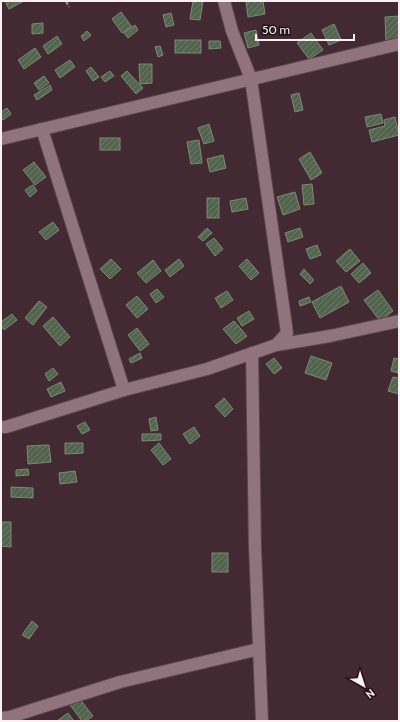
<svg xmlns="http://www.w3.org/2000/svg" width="400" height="722" viewBox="0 0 400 722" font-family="Cabin,sans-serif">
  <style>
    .building { fill: url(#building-hatch); stroke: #7a8c74 }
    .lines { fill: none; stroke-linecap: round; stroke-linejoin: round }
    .minor-casing { stroke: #5a464e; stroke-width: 14 }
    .path { stroke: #948087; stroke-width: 2.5; stroke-dasharray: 4 2; stroke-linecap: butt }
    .minor { stroke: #91737d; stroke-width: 12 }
  </style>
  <defs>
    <pattern id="building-hatch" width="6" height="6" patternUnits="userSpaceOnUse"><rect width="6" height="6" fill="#53644e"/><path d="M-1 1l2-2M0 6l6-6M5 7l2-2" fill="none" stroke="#6d7a68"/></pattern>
  </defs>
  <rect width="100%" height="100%" fill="#422932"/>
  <!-- building -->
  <g class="building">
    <path d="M5,1H24L9,9Z"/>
    <path d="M193,1H203L200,20L190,19Z"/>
    <path d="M257,1H263L265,14L248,17L246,2Z"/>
    <path d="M121,12L132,27L122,33L112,19Z"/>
    <path d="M171,13L174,25L166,27L163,15Z"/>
    <path d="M399,16V41L386,42L385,17Z"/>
    <path d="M43,23V33L32,34V24Z"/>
    <path d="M334,24L341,40L329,45L322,30Z"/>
    <path d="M135,25L138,30L128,38L124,33Z"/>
    <path d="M256,30L259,45L248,48L244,33Z"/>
    <path d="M87,31L91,35L84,41L81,36Z"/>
    <path d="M311,33L323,50L309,59L297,43Z"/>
    <path d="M57,36L62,44L48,54L43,46Z"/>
    <rect x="175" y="40" width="26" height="13"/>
    <path d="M209,41H220L221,48L209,49Z"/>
    <path d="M160,46L163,55L158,57L155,47Z"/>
    <path d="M35,48L41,57L24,69L18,60Z"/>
    <path d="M70,60L75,67L60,78L55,70Z"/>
    <path d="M139,64H152V83L140,84Z"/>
    <path d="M91,67L99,77L93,81L86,71Z"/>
    <path d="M110,71L114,76L105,82L101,77Z"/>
    <path d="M127,71L143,88L136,94L121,76Z"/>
    <path d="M44,76L49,83L39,90L34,83Z"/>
    <path d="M50,85L52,90L37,100L34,95Z"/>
    <path d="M299,93L303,110L295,112L291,95Z"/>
    <path d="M7,108L11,114L3,120L1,118V112Z"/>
    <path d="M381,114L383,123L367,127L365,117Z"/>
    <path d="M395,117L399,135L372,142L369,130L385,126L384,120Z"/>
    <path d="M209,124L214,141L204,144L198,128Z"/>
    <rect x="100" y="138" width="20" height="12"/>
    <path d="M199,140L202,163L191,164L187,142Z"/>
    <path d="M310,152L322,173L311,180L299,159Z"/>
    <path d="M223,155L226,168L210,172L207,159Z"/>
    <path d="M34,162L46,177L35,185L23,170Z"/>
    <path d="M312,184L314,204L304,205L302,185Z"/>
    <path d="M33,185L37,191L30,197L25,190Z"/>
    <path d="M295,192L300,209L283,215L277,197Z"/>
    <rect x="207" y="198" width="12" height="20"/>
    <path d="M246,198L248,209L232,212L230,201Z"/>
    <path d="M53,222L59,230L46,240L39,232Z"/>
    <path d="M207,228L212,233L203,241L198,237Z"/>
    <path d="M300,228L303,237L288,242L285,233Z"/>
    <path d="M214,238L223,249L215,256L206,244Z"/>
    <path d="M317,245L321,255L310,259L306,249Z"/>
    <path d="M350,249L360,261L346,272L336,261Z"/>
    <path d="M111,259L121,269L110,279L100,269Z"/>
    <path d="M179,259L184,266L170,277L165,270Z"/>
    <path d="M247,259L259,273L251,280L239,266Z"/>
    <path d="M153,260L161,271L146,283L137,273Z"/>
    <path d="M363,263L371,273L359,283L351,274Z"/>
    <path d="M304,269L314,280L310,284L300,274Z"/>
    <path d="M341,286L349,302L320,318L312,302Z"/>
    <path d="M157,289L164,297L156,303L150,294Z"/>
    <path d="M378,290L393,311L380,321L364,300Z"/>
    <path d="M227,291L233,300L221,308L215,298Z"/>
    <path d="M137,296L148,309L137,318L126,305Z"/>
    <path d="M309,297L311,302L300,306L299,301Z"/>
    <path d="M39,301L47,307L33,325L25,318Z"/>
    <path d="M249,311L254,319L242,326L237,318Z"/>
    <path d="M12,314L17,320L4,330L1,326V322Z"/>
    <path d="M53,317L70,337L60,346L43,326Z"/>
    <path d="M234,321L247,336L236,344L223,329Z"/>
    <path d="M137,328L149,344L140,351L128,335Z"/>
    <path d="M140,353L142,358L131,363L129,359Z"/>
    <path d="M311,356L332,363L326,380L305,373Z"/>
    <path d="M274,358L282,368L274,374L266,364Z"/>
    <path d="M394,358L399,359L398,373L391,371Z"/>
    <path d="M53,368L58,374L49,381L45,374Z"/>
    <path d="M393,377L399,378V394L388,391Z"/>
    <path d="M61,382L65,391L51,397L47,389Z"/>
    <path d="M224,398L233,409L225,417L215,406Z"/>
    <path d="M156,417L158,430L151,431L149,419Z"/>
    <path d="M85,422L90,430L82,434L77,426Z"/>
    <path d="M194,427L200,436L190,444L183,434Z"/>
    <path d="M142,434H161V440L142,441Z"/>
    <path d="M65,443H83V453L65,454Z"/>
    <path d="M159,443L171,459L163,465L151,450Z"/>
    <path d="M49,445L51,462L28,464L27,446Z"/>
    <path d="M28,469L29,475L16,476V470Z"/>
    <path d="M75,471L77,482L60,484L59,473Z"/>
    <path d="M11,487L33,488V498L11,497Z"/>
    <path d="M1,522H11V547L1,546Z"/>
    <rect x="212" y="553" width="16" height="19"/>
    <path d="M32,621L38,626L29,639L22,635Z"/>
    <path d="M79,698L93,716L86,721H82L70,705Z"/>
    <path d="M68,713L74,721H57Z"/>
  </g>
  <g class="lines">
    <defs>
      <g id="minor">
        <path d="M1,139L399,44"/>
        <path d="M276,345L330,336L399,321"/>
        <path d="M252,353L255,547L262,721"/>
        <path d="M124,390L207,369L276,345L287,333L251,79L232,31L224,1"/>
        <path d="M1,427H6L124,390L42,129"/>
        <path d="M1,718L10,717L120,682L259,649"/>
      </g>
    </defs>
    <!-- minor casing -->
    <use href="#minor" class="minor-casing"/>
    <!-- path -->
    <path class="path" d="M66,1L69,7"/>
    <!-- minor -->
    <use href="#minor" class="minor"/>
  </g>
  <!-- border -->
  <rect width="400" height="722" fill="none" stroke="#fdeff4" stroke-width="4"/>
  <!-- north arrow -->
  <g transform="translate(364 686) rotate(141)" stroke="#211519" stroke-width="3" paint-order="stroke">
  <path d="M0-3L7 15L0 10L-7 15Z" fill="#fdeff4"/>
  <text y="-6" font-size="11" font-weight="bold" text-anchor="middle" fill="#fdeff4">N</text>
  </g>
  <!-- scale -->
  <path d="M256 34v6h98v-6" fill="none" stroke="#fdeff4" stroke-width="2"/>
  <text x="262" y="34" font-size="12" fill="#fdeff4" stroke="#211519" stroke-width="3" paint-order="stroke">50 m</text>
</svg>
